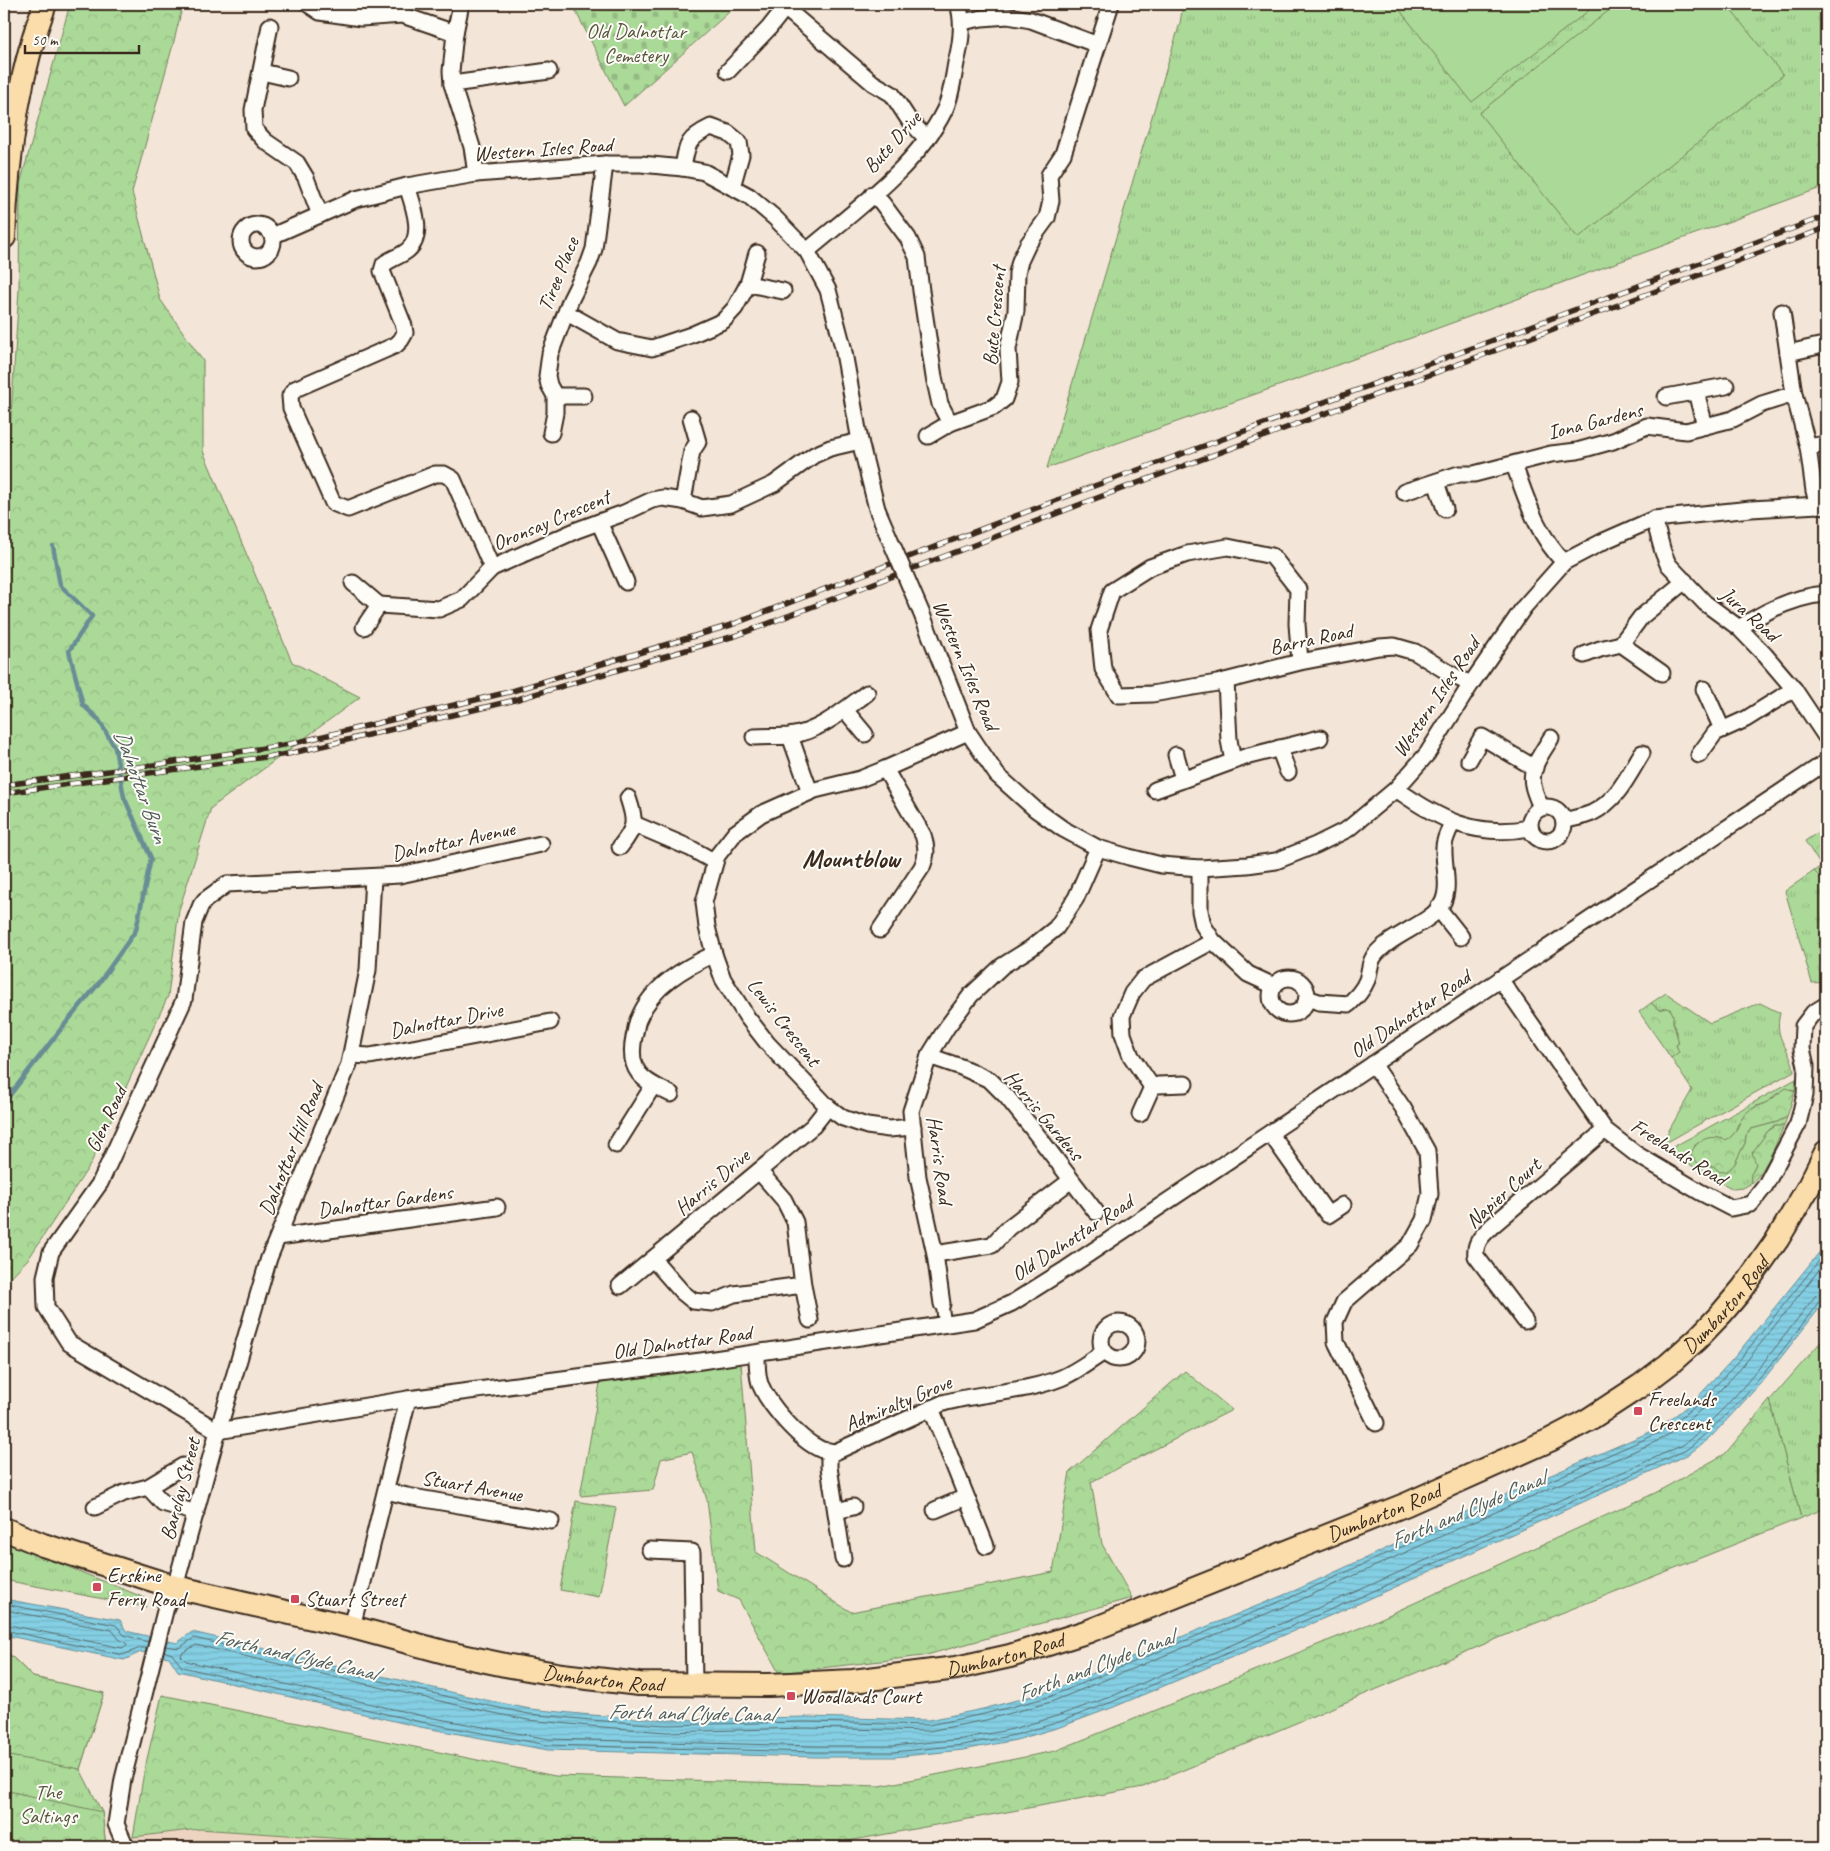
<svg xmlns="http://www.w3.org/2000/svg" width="1830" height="1851" viewBox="0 0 1830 1851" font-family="Caveat,sans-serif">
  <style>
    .built { fill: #ecd4c1 }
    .grass { fill: url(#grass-tufts); stroke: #73825b }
    .forest { fill: url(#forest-crowns); stroke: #73825b }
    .cemetery { fill: url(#cemetery-stones); stroke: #73825b }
    .pitch { fill: #abd998; stroke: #73825b }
    .water { fill: url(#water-rules); stroke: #678d95 }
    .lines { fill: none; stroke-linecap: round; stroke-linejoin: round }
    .shore { stroke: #586c6d; stroke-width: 1 }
    .stream { stroke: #678d95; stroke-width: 4.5 }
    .pedestrian-casing { stroke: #3b2a1e; stroke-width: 15 }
    .minor-casing { stroke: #3b2a1e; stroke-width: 19 }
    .primary-casing { stroke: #3b2a1e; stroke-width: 26 }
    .pedestrian { stroke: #fdfcf7; stroke-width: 11 }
    .minor { stroke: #fdfcf7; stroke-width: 15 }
    .primary { stroke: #faddab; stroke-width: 22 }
    .rail-casing { stroke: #3b2a1e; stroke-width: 5.5 }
    .rail { stroke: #fdfcf7; stroke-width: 4; stroke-dasharray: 11; stroke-linecap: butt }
    .minor-bridge-casing { stroke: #3b2a1e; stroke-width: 19; stroke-linecap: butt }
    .minor-bridge { stroke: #fdfcf7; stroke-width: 15 }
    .poi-dot { fill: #d1495b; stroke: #fdfcf7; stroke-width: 2 }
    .labels { text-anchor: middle; stroke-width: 4; stroke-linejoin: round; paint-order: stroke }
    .park-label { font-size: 21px; fill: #57563c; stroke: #fdfcf7 }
    .street-label { font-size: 21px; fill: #3b2a1e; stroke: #fdfcf7 }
    .poi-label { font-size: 21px; fill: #3b2a1e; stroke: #fdfcf7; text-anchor: start }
    .water-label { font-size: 22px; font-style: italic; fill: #515c59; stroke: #fdfcf7 }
    .district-label { font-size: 26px; font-weight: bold; fill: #3b2a1e; stroke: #fdfcf7 }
  </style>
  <defs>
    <pattern id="grass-tufts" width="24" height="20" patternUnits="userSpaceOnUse" patternTransform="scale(1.25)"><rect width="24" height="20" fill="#abd998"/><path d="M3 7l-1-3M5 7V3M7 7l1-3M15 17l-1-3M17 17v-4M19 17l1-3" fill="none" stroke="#94ba83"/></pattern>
    <pattern id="forest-crowns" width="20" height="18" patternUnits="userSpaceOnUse" patternTransform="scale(1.25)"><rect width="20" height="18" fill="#abd998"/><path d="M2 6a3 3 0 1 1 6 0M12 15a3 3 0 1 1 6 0" fill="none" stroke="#94ba83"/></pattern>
    <pattern id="cemetery-stones" width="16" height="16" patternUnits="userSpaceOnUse" patternTransform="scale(1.25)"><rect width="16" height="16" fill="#abd998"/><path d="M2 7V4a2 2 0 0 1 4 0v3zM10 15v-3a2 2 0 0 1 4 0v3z" fill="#94ba83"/></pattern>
    <pattern id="water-rules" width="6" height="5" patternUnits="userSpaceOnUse" patternTransform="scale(1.25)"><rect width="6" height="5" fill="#84cfe4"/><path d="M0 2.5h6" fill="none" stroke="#73b2c3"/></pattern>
  </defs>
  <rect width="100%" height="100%" fill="#f3e5d7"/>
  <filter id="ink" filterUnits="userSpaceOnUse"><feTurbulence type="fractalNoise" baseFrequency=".02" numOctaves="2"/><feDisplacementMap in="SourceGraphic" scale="10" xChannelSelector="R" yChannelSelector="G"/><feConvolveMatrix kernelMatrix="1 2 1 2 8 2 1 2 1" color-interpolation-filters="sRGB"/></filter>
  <g filter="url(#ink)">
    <!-- built -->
    <path class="built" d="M199,1829L448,1846L826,1842L827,1847H134L133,1837Z"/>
    <!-- grass -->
    <g class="grass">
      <path d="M1183,4H1826V186L1329,368L1047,468L1180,23Z"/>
      <path d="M1814,871L1826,883V982L1812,983L1785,891Z"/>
      <path d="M1666,993L1710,1023L1760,1003L1780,1013C1773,1042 1791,1046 1794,1071L1660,1146L1692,1090L1671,1058C1683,1046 1673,1025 1671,1010L1667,1008L1659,1010L1651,1003Z"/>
      <path d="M1796,1079L1795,1091L1792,1089L1776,1094L1768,1102L1756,1106L1738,1124L1735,1132L1730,1139L1725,1140C1714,1135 1703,1138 1694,1146L1704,1166L1734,1165L1745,1143L1746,1135L1751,1129L1777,1122L1787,1117L1784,1126C1782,1126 1776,1126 1775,1126C1765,1129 1753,1154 1756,1164C1753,1171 1748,1176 1752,1183L1743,1188L1733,1189L1666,1151Z"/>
      <path d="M1826,1336V1508L1801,1518L1770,1400Z"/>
      <path d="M576,1501L616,1508L599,1597L560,1590Z"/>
      <path d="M4,1541L145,1598L146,1607L4,1580Z"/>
      <path d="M4,1651L7,1652L33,1677L104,1693L80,1769L102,1812L106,1847H4Z"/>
    </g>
    <!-- forest -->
    <g class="forest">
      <path d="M70,4H183L174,41L132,192L160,299L203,361V451L292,662L360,697L211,808L179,910L168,996L90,1165L29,1258L4,1284V488L8,464L19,289L20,184Z"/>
      <path d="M1826,827V883L1814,871L1821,866L1805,841Z"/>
      <path d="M1651,1003L1659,1010L1667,1008L1671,1010L1673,1015V1022L1679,1043L1676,1045L1679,1052L1671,1058L1639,1012Z"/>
      <path d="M1786,1088L1795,1091L1787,1117L1777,1122L1751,1129L1746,1135L1745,1143L1734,1165L1727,1171L1720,1172L1713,1166C1702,1166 1695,1164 1691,1154C1696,1139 1711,1134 1725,1140C1737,1137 1738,1121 1746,1113C1753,1107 1760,1106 1767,1102C1774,1098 1780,1092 1786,1088Z"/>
      <path d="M1776,1126H1784C1775,1145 1767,1168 1752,1183C1748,1176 1753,1171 1756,1164L1752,1153L1768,1131Z"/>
      <path d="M741,1363L756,1552L851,1612L1053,1572L1070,1472L1185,1371L1232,1410L1091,1482L1102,1544L1132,1598L923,1656L779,1673L739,1600L718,1591L707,1500L692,1452L661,1459L653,1490L580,1496L600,1383Z"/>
      <path d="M1770,1400L1801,1518L1511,1633L1143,1787L843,1842L448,1846L199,1829L133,1837L144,1772L162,1695L555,1776L880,1786L1055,1751L1362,1627L1655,1493L1725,1454Z"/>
      <path d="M4,1651L7,1652L33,1677L104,1693L80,1769L4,1755Z"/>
      <path d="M4,1790L102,1812L106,1847H4Z"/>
    </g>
    <!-- cemetery -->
    <path class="cemetery" d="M572,4H738L624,106Z"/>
    <!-- pitch -->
    <g class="pitch">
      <path d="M1395,4H1597L1472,102Z"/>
      <path d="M1617,4H1726L1783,75L1578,238L1479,113Z"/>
    </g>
    <!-- water -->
    <path class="water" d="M1826,1244V1300L1760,1384L1710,1438L1689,1454L1360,1603L1114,1707L1060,1727L1016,1740L963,1750L894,1757H816L548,1750L420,1727L178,1671L169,1657L141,1652L124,1660L4,1635V1599L120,1620L126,1631L177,1643L192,1632L481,1699L530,1709L591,1715L666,1720L806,1717L929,1720L983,1709L1047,1692L1296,1590L1459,1515L1659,1428L1694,1401L1733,1359Z"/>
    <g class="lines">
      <!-- shore -->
      <g class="shore">
        <path d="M1826,1261L1742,1367L1702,1409L1664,1438L1464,1526L1300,1600L1051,1702L986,1720L929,1731L806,1728L666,1732L590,1726L528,1720L479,1710L196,1645L182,1653L181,1656L186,1661L423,1716L549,1739L816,1746H893L962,1739L1013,1729L1057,1716L1110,1697L1355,1592L1683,1445C1736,1404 1775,1347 1816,1295L1826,1292"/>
        <path d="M4,1604L116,1625L124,1635L148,1642"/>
        <path d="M4,1610L112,1630L119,1639L126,1643L127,1645L122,1648L4,1624"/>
        <path d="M4,1630L123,1655L140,1648H147"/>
        <path d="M165,1646L179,1648L194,1638L480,1704L529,1714L591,1720L666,1725L806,1722L929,1725L984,1714L1049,1697L1298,1594L1461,1520L1661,1432L1697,1405L1737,1363L1826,1252"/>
        <path d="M164,1651L172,1654L182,1667L421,1722L548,1745L816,1752H893L963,1745L1015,1735L1059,1722L1112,1702L1358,1598L1686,1450C1737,1411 1783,1352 1820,1300L1826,1298"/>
      </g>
      <!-- stream -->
      <path class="stream" d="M4,1111L9,1096L61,1029L99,983L136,930L151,858L124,797L115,748L99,720L83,705L69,651L92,616L60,585L53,546"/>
      <defs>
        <path id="pedestrian" d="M942,1304L945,1325"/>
        <g id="minor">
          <path d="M308,4L320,12L361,18L402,15L455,33"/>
          <path d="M461,4L455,33L451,71L452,84L472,147L476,174"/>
          <path d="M784,9L792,14L873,83L892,94L909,120L927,139"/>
          <path d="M962,22L982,18L1008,16L1031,20L1098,45"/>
          <path d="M270,26L253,110L254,129L265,141L297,163L306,178L320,215"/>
          <path d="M728,71L769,28L788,4"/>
          <path d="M262,72L288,78"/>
          <path d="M452,84L549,71"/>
          <path d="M683,168C687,143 688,138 711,127L728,133L739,142L741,155L732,187"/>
          <path d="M407,186C413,205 425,235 408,250C401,256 392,258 384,264L382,271L404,326L405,333L401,340L396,345L295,389L290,396L291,408L333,503L348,509L435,474H444L453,479L492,568L577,530L624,513L652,500L663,498L683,501L702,508L731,504L774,484L814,455L830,448L860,441"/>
          <path d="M873,194L882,203L908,238L917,257L921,291L934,377L940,404L950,423"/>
          <circle cx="257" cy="241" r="16"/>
          <path d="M272,236L356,199L407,186L476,174L605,164H641L683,168L704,172L749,196L775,218L807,251L828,290L843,347L860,441L877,509"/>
          <path d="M807,251C853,212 917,166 944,111C951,98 953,79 956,63C961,44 964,22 958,4"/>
          <path d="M748,284L783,291"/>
          <path d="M1782,312L1794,394L1808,447L1814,491L1818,505"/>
          <path d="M567,313L617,341L652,348L691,335L723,321L735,308L748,284L757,253"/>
          <path d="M1788,353L1819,346L1826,347"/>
          <path d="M1696,392L1705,426"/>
          <path d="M555,396H584"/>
          <path d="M1666,397L1726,386"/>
          <path d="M551,433L555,413V396L549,385L547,376L550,354L571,299L589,263L594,249L605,164"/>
          <path d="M928,436L950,423L994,407L1004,399L1010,382L1008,349L1016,311L1017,273L1020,261L1028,244L1047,218L1051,201L1049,175L1063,154L1111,4"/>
          <path d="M1808,447L1826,444"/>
          <path d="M1514,465C1527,500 1537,535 1564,562"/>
          <path d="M1436,482L1445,509"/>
          <path d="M1404,492L1459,474H1474L1551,454L1577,451L1613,441L1647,426L1686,431L1733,419L1762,404L1794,394"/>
          <path d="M683,501L692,451L698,442L691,418"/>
          <path d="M1654,519L1663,552L1668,564L1705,603L1739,628L1765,655L1794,689L1826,737"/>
          <path d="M599,522L626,582"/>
          <path d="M353,583L379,605L364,627"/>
          <path d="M379,605L439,609L462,599L492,568"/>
          <path d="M921,612L968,732L997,775L1035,809L1063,829L1098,848L1129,857L1161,865L1200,868L1247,865L1276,861L1316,845L1348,829L1396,789L1427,754L1471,684L1524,607L1564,562L1604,541L1654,519L1751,509L1818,505L1826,506"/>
          <path d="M1739,628C1765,611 1794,596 1826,594"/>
          <path d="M1621,644L1662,673"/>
          <path d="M1584,655L1600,649L1621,644L1641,617L1685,581"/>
          <path d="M1300,662L1297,624L1298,589L1272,556L1228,547L1187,554L1150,567L1112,591L1099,630L1103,669L1119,695L1152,694L1217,683L1300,662L1379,647L1394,646L1415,652L1456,677L1471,684"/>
          <path d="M1226,681L1229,740L1233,761"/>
          <path d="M1704,689L1722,729"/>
          <path d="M845,710L865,734"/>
          <path d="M790,736L810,792"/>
          <path d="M754,737C765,736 777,737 789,736C819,732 844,710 867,693"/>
          <path d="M1279,748L1288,772"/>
          <path d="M1176,755L1183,779"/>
          <path d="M1699,755L1715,733L1746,719L1794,689"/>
          <path d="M1469,760L1482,737L1535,768"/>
          <path d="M1396,789C1440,820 1475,838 1530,828"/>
          <path d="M1155,790L1245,757L1320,738"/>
          <circle cx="1547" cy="824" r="17"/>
          <path d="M1541,807C1538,800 1534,792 1533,785C1529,768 1543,752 1551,738"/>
          <path d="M1564,821C1573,818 1583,817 1592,813C1617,801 1628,776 1642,753"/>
          <path d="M634,824L690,848L715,862"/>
          <path d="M620,847C636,827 636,822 628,798"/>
          <path d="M1200,868V911L1203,925L1213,941L1248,974L1274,986"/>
          <path d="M1438,908L1461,937"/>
          <path d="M880,930L922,867C927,855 927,848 923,835L885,769"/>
          <circle cx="1289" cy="996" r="18"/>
          <path d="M1500,979L1605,1130L1636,1154L1700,1192L1731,1208L1751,1204L1765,1186L1798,1124L1805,1095L1806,1066L1802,1049L1803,1026L1813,1013L1826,1005"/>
          <path d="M1307,998L1319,1002L1349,1004C1357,996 1363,990 1367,980C1370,971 1369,962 1375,955C1390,935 1432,923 1442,904C1451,888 1443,865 1444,847C1444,839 1449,830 1453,822"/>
          <path d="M351,1055L370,1056L550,1022"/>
          <path d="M929,1056L961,1067L990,1080L1007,1097L1031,1127L1096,1212"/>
          <path d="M1373,1064L1403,1108L1427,1151L1430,1194L1424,1220L1410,1245L1344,1302L1335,1322L1336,1342L1376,1423"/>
          <path d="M1152,1087L1131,1056L1123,1034L1122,1016L1132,993L1143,979L1213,941"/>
          <path d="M671,1094C642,1080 627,1072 634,1037C636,1031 636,1023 639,1018C652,986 684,968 714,954"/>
          <path d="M1140,1114L1152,1087L1158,1085L1185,1084"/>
          <path d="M913,1127L889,1129L867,1126L843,1118L828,1107L811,1089L768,1044L747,1017L723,979L714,954L707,927L704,902L717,856L735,833L761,814L815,790L860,779L885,769L968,732"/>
          <path d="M1270,1133L1328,1215L1343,1205"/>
          <path d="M616,1145L653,1086"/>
          <path d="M759,1171L784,1200L795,1222L803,1285L810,1320"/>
          <path d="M278,1237L497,1207"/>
          <path d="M935,1254L992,1245L1008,1228L1070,1181"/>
          <path d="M653,1259L682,1292L693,1301L712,1303L734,1294L803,1285"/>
          <path d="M620,1286L813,1126L828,1107"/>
          <path d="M942,1304L935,1254L918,1177L911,1111L929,1056L947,1027L971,995L1002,966L1031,948L1056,928L1076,898L1098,848"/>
          <path d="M1525,1321L1476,1256C1474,1242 1483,1235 1492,1226L1605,1130"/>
          <circle cx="1119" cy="1341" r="18"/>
          <path d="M757,1353C757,1363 757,1375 760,1384C769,1405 798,1439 820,1449C824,1451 830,1451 835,1452L943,1403C982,1392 1023,1393 1061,1378C1076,1372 1090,1361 1104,1352"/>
          <path d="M931,1408L986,1546"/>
          <path d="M218,1431L408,1399L701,1361L974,1320L1012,1303L1066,1269L1826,762"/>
          <path d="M218,1431L69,1343L46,1307L45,1277L51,1252L100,1183L184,1000L194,922L201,905L205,900L227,884L400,875L541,844"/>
          <path d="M829,1451V1467L843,1559"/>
          <path d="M148,1487L163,1503L196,1513"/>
          <path d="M386,1491L407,1496L551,1521"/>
          <path d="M95,1507L124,1493L148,1487L183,1466"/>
          <path d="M935,1510L966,1497"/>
          <path d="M836,1511L853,1507"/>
          <path d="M650,1550L692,1552L694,1685"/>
          <path d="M352,1627L408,1399"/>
          <path d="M126,1847L116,1824L123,1779L166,1607L175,1587L218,1431L269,1258L349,1064L368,970L373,877"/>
        </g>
        <g id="primary">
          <path d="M4,237C7,158 17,79 45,4"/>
          <path id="s1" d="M4,1529L43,1545L175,1587L352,1627L448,1653L505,1665L562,1675L639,1684L769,1685L853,1681L956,1668L1010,1656L1089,1631L1407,1504L1550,1440L1588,1420L1640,1386L1669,1364L1697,1339L1721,1314L1743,1288L1777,1240L1808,1188L1826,1152"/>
        </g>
      </defs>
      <!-- pedestrian casing -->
      <use href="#pedestrian" class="pedestrian-casing"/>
      <!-- minor casing -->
      <use href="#minor" class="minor-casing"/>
      <!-- primary casing -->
      <use href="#primary" class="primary-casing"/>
      <!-- pedestrian -->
      <use href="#pedestrian" class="pedestrian"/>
      <!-- minor -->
      <use href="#minor" class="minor"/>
      <!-- primary -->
      <use href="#primary" class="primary"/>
      <defs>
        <g id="rail">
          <path d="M4,785L161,764L290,744L509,692L731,625L1094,486L1456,354L1826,216"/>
          <path d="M4,793L288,754L511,701L738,635L1097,498L1826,228"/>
        </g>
      </defs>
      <!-- rail casing -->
      <use href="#rail" class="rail-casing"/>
      <!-- rail -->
      <use href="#rail" class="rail"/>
      <defs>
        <path id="minor-bridge" d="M877,509L921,612"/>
      </defs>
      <!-- minor-bridge casing -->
      <use href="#minor-bridge" class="minor-bridge-casing"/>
      <!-- minor-bridge -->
      <use href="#minor-bridge" class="minor-bridge"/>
    </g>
  </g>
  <!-- markers -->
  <g class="poi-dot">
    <rect x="1633" y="1406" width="10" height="10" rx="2.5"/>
    <rect x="92" y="1582" width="10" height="10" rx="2.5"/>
    <rect x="290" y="1594" width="10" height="10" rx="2.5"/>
    <rect x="786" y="1691" width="10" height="10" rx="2.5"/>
  </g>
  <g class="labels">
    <!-- park labels -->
    <g class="park-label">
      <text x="636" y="38">Old Dalnottar<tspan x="636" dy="24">Cemetery</tspan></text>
      <text x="48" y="1799">The<tspan x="48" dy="24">Saltings</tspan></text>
    </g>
    <!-- street labels -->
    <g class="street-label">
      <text transform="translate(892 142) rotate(-48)" y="7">Bute Drive</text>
      <text transform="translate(543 149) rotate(-4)" y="7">Western Isles Road</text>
      <text transform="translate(558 274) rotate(-68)" y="7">Tiree Place</text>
      <text transform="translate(994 316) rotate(-85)" y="7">Bute Crescent</text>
      <text transform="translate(1595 421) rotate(-14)" y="7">Iona Gardens</text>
      <text transform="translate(551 520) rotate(-23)" y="7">Oronsay Crescent</text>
      <text transform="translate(1750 614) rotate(42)" y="7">Jura Road</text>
      <text transform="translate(1311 639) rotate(-12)" y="7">Barra Road</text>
      <text transform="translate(966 665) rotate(67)" y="7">Western Isles Road</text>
      <text transform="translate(1436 697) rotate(-56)" y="7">Western Isles Road</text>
      <text transform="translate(453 841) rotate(-12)" y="7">Dalnottar Avenue</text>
      <text transform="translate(1410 1014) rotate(-34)" y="7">Old Dalnottar Road</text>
      <text transform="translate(446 1020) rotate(-11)" y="7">Dalnottar Drive</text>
      <text transform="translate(784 1022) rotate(52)" y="7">Lewis Crescent</text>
      <text transform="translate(1044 1115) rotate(50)" y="7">Harris Gardens</text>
      <text transform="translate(106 1119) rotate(-65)" y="7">Glen Road</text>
      <text transform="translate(291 1149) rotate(-68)" y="7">Dalnottar Hill Road</text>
      <text transform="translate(1679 1152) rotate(32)" y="7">Freelands Road</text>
      <text transform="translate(940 1160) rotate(82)" y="7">Harris Road</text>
      <text transform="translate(712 1182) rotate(-40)" y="7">Harris Drive</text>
      <text transform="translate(1503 1193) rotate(-42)" y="7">Napier Court</text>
      <text transform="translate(385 1201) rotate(-8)" y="7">Dalnottar Gardens</text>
      <text transform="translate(1072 1238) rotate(-33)" y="7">Old Dalnottar Road</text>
      <text dy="7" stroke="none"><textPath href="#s1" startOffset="1834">Dumbarton Road</textPath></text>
      <text transform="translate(682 1342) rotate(-8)" y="7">Old Dalnottar Road</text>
      <text transform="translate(898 1403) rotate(-23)" y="7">Admiralty Grove</text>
      <text transform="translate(472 1486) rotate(10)" y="7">Stuart Avenue</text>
      <text transform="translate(180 1489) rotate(-75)" y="7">Barclay Street</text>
      <text dy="7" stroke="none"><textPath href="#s1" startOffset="1429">Dumbarton Road</textPath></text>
      <text dy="7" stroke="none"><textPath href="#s1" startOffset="1024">Dumbarton Road</textPath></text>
      <text dy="7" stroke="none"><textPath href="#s1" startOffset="619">Dumbarton Road</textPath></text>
    </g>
    <!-- poi labels -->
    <g class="poi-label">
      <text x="1648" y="1406">Freelands<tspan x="1648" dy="24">Crescent</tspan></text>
      <text x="107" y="1582">Erskine<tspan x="107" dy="24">Ferry Road</tspan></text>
      <text x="305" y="1606">Stuart Street</text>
      <text x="801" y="1703">Woodlands Court</text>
    </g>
    <!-- water labels -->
    <g class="water-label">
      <text transform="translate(142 786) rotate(70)" y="8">Dalnottar Burn</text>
      <text transform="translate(1467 1509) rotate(-23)" y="8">Forth and Clyde Canal</text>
      <text transform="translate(296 1654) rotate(13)" y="8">Forth and Clyde Canal</text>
      <text transform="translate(1095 1665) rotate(-21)" y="8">Forth and Clyde Canal</text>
      <text transform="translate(691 1712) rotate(1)" y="8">Forth and Clyde Canal</text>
    </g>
    <!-- district labels -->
    <g class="district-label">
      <text x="851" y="867">Mountblow</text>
    </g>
  </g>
  <!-- margin -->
  <rect width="1830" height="1851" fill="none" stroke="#fdfcf7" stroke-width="20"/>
  <rect x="10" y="10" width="1810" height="1831" fill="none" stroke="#3b2a1e" stroke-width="2" filter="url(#ink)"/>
  <!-- scale -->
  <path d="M25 45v8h114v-8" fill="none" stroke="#3b2a1e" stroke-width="2.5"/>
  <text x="32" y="45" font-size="15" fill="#3b2a1e" stroke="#fdfcf7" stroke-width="4" paint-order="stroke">50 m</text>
</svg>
